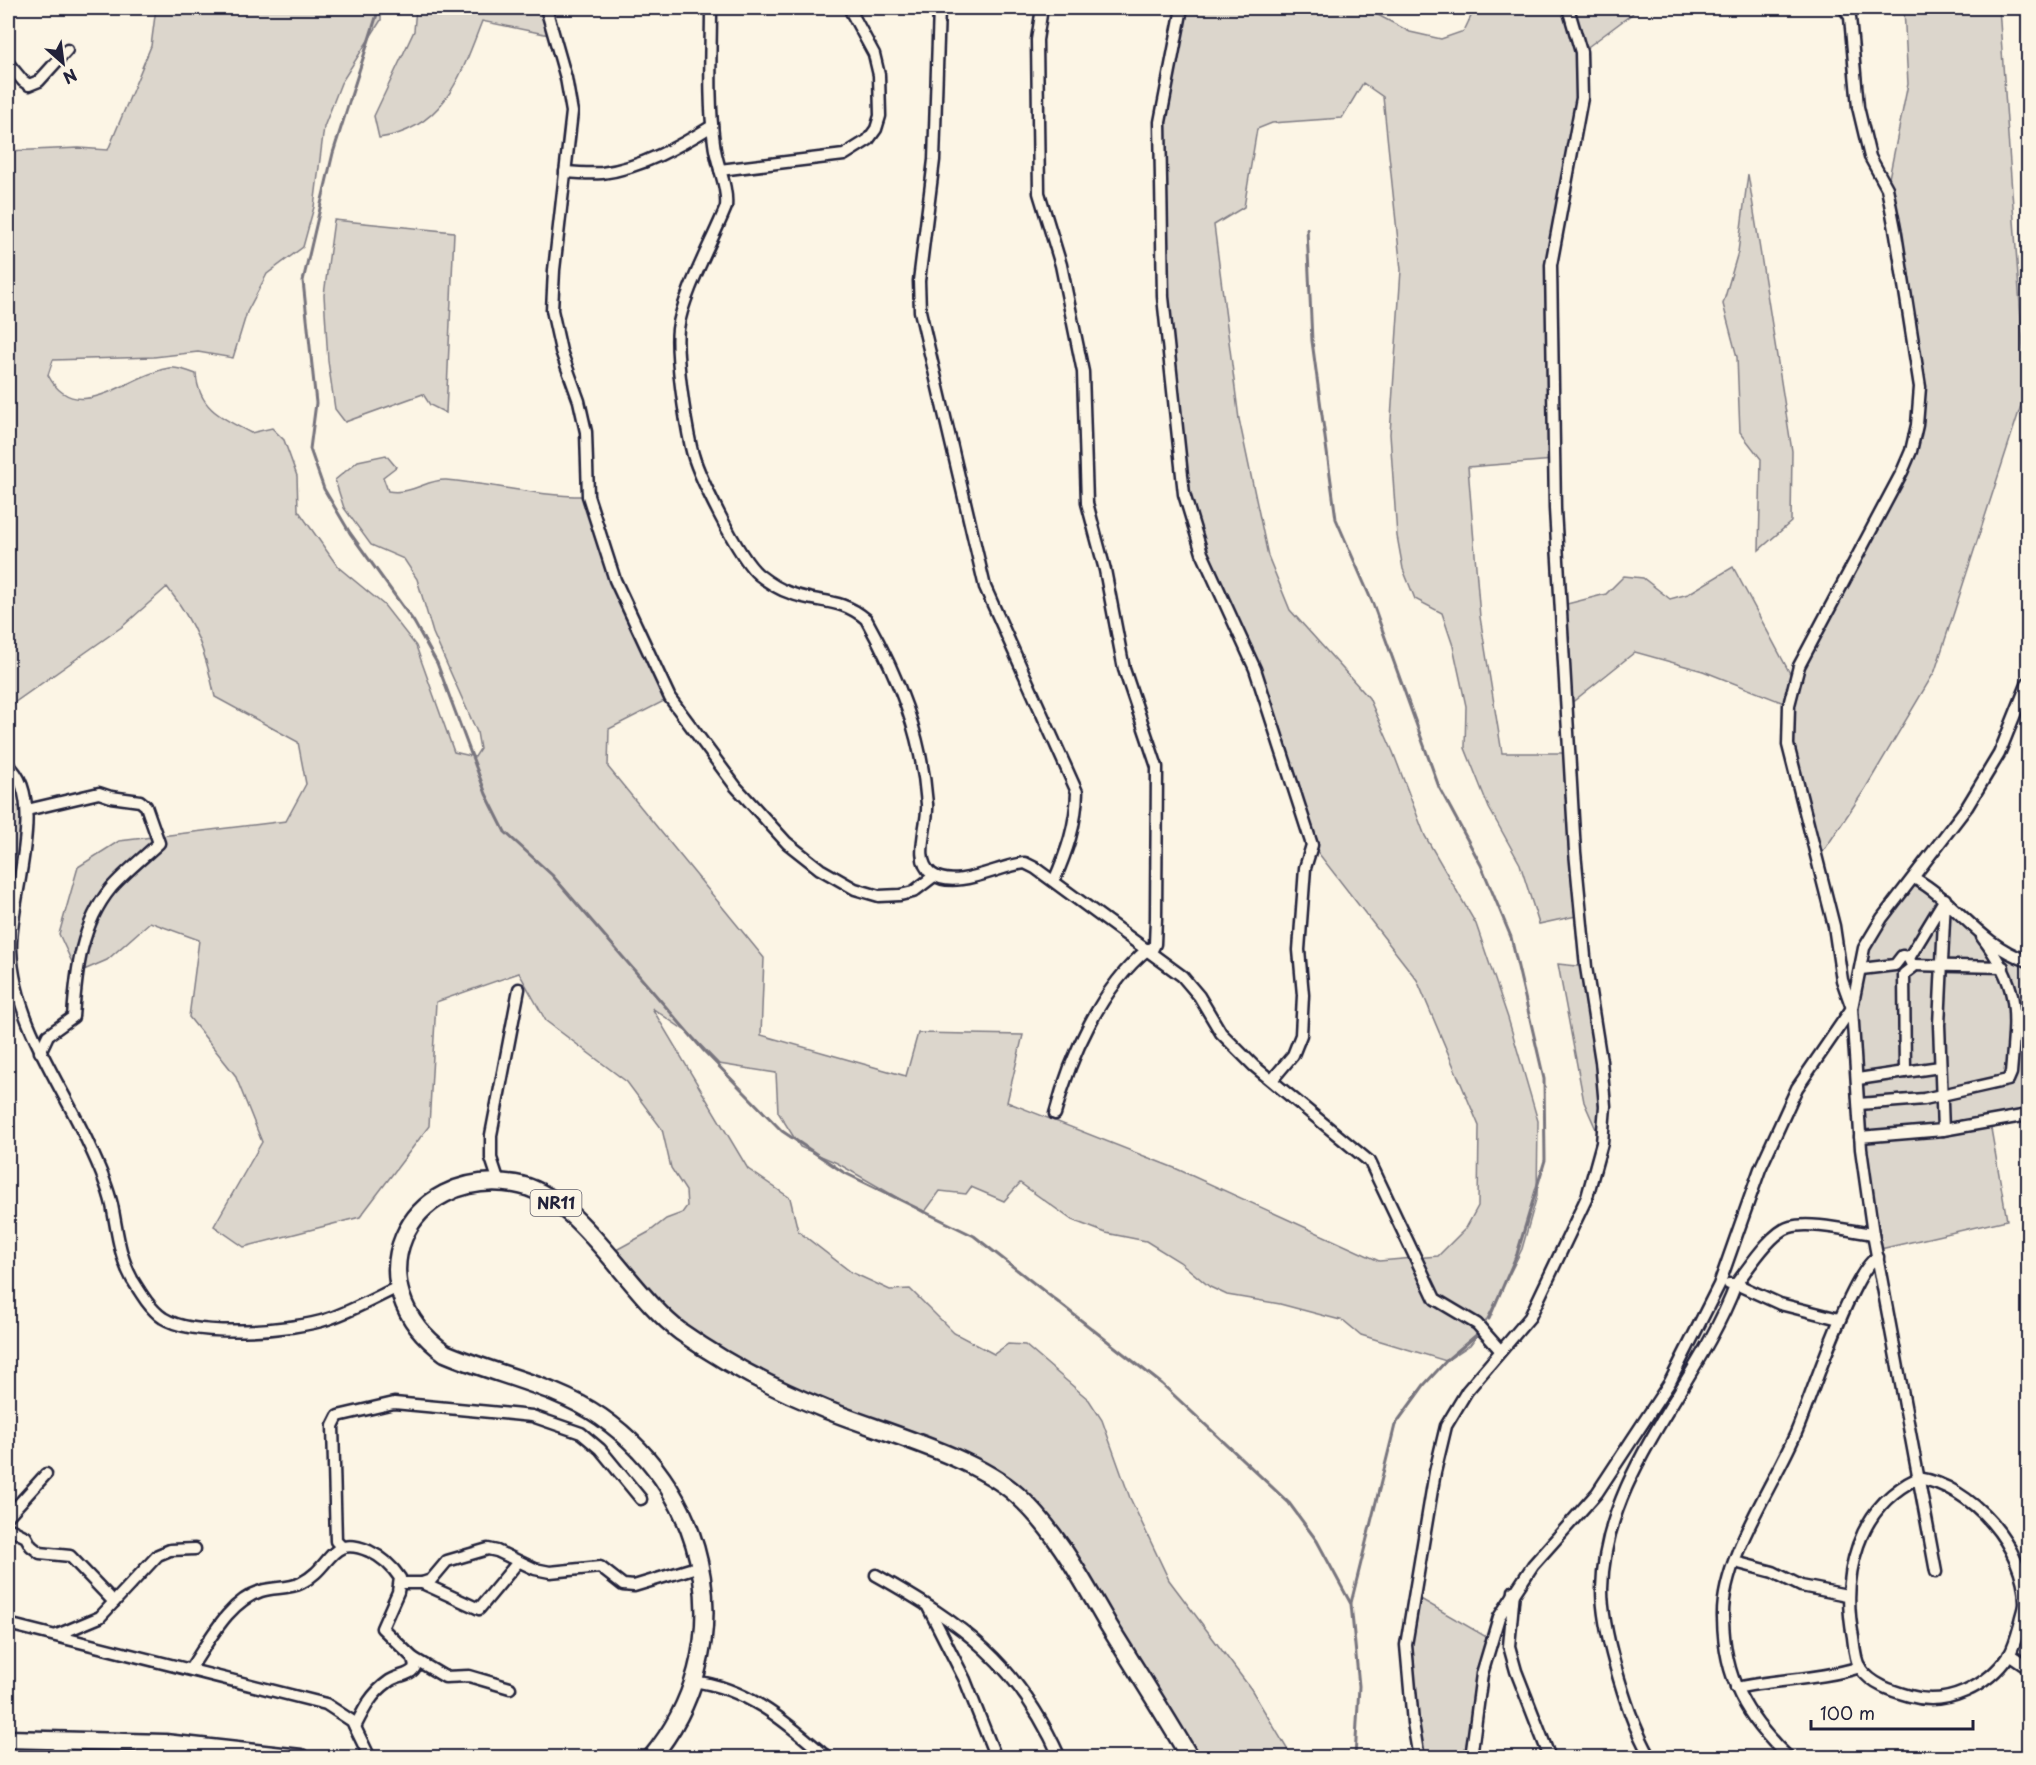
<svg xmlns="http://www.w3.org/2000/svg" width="2036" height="1765" viewBox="0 0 2036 1765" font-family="'Playpen Sans',sans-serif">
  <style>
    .green { fill: #dcd6cc; stroke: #7f7c84; stroke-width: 1.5 }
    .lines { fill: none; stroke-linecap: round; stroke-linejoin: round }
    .stream { stroke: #78757e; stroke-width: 3 }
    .minor-casing { stroke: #22223b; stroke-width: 15 }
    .trunk-casing { stroke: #22223b; stroke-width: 21 }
    .minor { stroke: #fcf5e5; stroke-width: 10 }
    .trunk { stroke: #fcf5e5; stroke-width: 16 }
    .labels { text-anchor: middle; stroke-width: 4.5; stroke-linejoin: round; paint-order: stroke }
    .shield { fill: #fcf5e5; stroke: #63616e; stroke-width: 1.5 }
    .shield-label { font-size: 16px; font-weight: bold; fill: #22223b }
  </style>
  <rect width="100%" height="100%" fill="#fcf5e5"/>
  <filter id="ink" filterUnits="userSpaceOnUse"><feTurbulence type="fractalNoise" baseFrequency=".0167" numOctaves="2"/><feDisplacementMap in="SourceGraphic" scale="12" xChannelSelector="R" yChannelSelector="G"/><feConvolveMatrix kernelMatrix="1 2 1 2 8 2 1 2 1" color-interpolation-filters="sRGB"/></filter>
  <g filter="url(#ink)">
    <!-- green -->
    <g class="green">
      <path d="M156,8H381V20L341,83L324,127L314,207L303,247L267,274L247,312L233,358L198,352L154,357L53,360L48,375C76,429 129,374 169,368C177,367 188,371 196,374C199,409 222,418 251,433L272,428L284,440L297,476L298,510L338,567L384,605L416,646L454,752L475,757L480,749L477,732L433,633L417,579L404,559L371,545L344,508L335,480L358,461L386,455L396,467L383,477L388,491C412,495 427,479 446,480C494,484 540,497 588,496L597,528L670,698L609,729L608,767L764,958L761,1035L906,1076L918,1033L1023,1035L1007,1102L1177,1169L1379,1261L1438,1256L1466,1228L1478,1206L1479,1126L1417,980L1312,845L1255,669L1191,518L1163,297L1160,122L1182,8H1379L1378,15L1410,32L1441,39L1464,31L1475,8H1636L1632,14L1581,52L1582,98L1551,265L1554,460L1468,467L1480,617L1502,753H1568L1581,915L1539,924L1520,864L1489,808L1465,748L1466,706L1453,646L1442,613L1415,599L1403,569L1397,536L1390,434L1401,270L1383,97L1363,83L1342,118L1272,123L1257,129L1244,207L1214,225L1239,419L1268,556L1290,610L1369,698L1393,752L1425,836L1476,924L1508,1018L1538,1121L1537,1196L1522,1249L1482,1329L1470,1345L1446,1361L1361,1335L1344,1321L1280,1304L1227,1295L1210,1287L1180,1262L1146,1241L1106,1233L1072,1220L1020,1183L1004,1201L971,1187L966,1194L940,1191L924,1213L837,1163L800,1147L778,1112L776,1073L719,1064L690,1034L652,1008L748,1169L790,1198L798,1231L851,1272L890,1290L910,1289L954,1333L994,1354L1008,1344L1025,1345L1089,1400L1102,1420L1130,1498L1169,1580L1251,1689L1292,1757H1190L1156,1702L1015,1493L821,1408L681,1331L607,1255L649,1232L666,1219L682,1213L687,1206L686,1191L671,1168L662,1129L627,1082L546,1021L519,973L436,1002L429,1126L360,1217L244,1247L214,1226L262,1142L235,1075L189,1017L199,940L150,922L107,960L77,973L59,934L78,867L119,841L286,821L306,784L298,742L215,697C205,651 196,624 167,587L123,626L8,707V151L79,148L108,150L151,46Z"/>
      <path d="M416,8H546L554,36L482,21C461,76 444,129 379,138L374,116L414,31Z"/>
      <path d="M1904,8H1999L2026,390L1935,671L1865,789L1817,861L1795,780L1789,705L1703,671L1635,652L1565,708L1559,606L1606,594L1624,576L1643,578L1670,599L1688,594L1733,567L1794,681L1902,472L1920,387L1887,188L1908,84Z"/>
      <path d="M1748,174L1792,451L1791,522L1759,550L1761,459L1740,432L1737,357L1723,304L1738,252Z"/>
      <path d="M334,220L454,232L446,413L430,405L423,394L345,422L335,409L328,361L324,295Z"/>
      <path d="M27,806L8,956V807Z"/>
      <path d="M1909,876L1969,925L2028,961V1115L1990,1123L2007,1220L1876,1250L1852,1008L1879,915Z"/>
      <path d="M1558,964L1586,967L1601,1061L1602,1143L1584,1102Z"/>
      <path d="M1412,1594L1490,1639L1479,1673L1464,1757H1419L1405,1660Z"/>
    </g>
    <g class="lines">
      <!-- stream -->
      <g class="stream">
        <path d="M379,8L333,153L303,281L316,403L310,449L324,489L350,533L414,622L437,663L486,794L505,832L552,875L704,1051L782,1131L843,1172L974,1236L1162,1384L1289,1503L1317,1541L1351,1604L1359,1686L1355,1758"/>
        <path d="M1307,229L1312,341L1336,519L1373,604L1439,787L1481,865L1511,937L1544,1079L1545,1160L1517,1254L1489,1319"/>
        <path d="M1351,1603L1395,1425L1424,1385L1448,1359L1480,1332"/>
      </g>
      <defs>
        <g id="minor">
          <path d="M546,8L566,78L572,112L554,270L552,310L561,351L579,401L586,432L588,496L615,580L670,698L736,787L787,843L820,869L855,889L879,896L900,895L913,892L934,876"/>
          <path d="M711,8C711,52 708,98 714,143C716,164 728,185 726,207C713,240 682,296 678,329C675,355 685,420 691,447C696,472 739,559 759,575C768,582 778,589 790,593C819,604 840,597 866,619C899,678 922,736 927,804C929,824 912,860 932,874C956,891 1000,865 1025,863L1035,868L1182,976L1199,996L1221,1033L1254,1066L1370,1162L1435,1299L1477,1324L1500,1350"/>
          <path d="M939,8L934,160L919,281L920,311L985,587L1077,792C1076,826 1067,851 1054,881"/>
          <path d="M1042,8L1037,40L1039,193L1061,265L1083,372L1087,503L1105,570L1124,669L1157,767L1156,918L1155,944L1151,952"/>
          <path d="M1182,8L1160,122L1163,297L1184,494L1202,553L1255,669L1312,845L1305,868L1299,950L1303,995L1301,1035L1293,1055L1272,1080"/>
          <path d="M1844,8L1850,17L1858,107L1870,157L1887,188L1896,234L1920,387L1917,425L1911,451L1902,472L1799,666L1789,705L1788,745L1834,926L1842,980L1852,1008L1861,1149L1873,1234L1936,1572"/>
          <path d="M8,63L23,81L29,85L39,81L67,50"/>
          <path d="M720,170L844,155L868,140L876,129L880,116L879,75L874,54L849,8"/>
          <path d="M565,172C577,173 590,174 602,173C641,168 680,146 712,126"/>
          <path d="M8,765C49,799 9,900 11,949C14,1022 60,1081 89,1145C98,1164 107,1184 112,1205C117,1230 119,1255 132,1279C140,1292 150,1309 163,1318C195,1338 293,1331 328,1319C352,1311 375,1298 398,1287"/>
          <path d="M27,810L99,793L111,797L140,801L146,806L159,843C143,858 125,872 111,888C81,924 76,972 73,1017L48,1035L40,1052"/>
          <path d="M1914,878C1957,902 1978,944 2028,961"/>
          <path d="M1909,958L1943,902"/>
          <path d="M1912,965L2003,967"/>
          <path d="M1861,969L1895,965L1902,956L1908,957L1913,967L1904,974L1905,1072L1940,1067"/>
          <path d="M1858,1079L1905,1072"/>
          <path d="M1859,1104L1924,1099L2008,1080L2011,1073C2016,1012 2021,988 1982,937"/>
          <path d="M1055,1114C1070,1057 1101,987 1148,949"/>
          <path d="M1943,1130L2028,1115"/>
          <path d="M1860,1137L1943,1130L1939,1025L1945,899"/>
          <path d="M499,1182L491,1158V1135L519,989"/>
          <path d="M1729,1284H1736C1748,1269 1771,1232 1790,1227C1810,1221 1851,1231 1873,1234"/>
          <path d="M1918,1478C1972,1486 2025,1547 2025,1603C2025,1609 2022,1615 2021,1621C2018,1632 2015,1645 2009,1655C1988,1686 1947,1707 1910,1696C1892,1691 1872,1685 1860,1668C1855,1660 1854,1646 1853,1637C1841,1575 1857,1507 1918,1478Z"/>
          <path d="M8,1516L46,1474"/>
          <path d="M8,1528L26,1537L31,1546L40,1553L70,1556L114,1602"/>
          <path d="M342,1547L336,1541L333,1426L338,1416L394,1403L532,1416L581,1433L600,1449L641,1499"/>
          <path d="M1735,1562L1773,1572L1801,1586L1847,1595"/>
          <path d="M876,1575C963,1624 1018,1663 1060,1758"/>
          <path d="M400,1583H422L431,1580L447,1561L488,1549L497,1551L535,1569L550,1572L600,1567L623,1585L634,1586L700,1566"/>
          <path d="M422,1583L479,1609L518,1562"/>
          <path d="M1514,1591L1509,1646L1516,1671L1550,1758"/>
          <path d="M928,1607L965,1680L996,1758"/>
          <path d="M8,1624L326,1704L352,1721L370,1758"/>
          <path d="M57,1635L100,1617L158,1555L170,1550L195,1549"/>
          <path d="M2009,1654L2028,1667"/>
          <path d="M413,1658L445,1677L469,1676L510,1688"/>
          <path d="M190,1669C209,1642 227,1602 261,1591C274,1587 289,1589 301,1583C333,1567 329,1534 369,1551C382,1557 392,1566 400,1578L398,1592L382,1628L413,1658L415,1667C411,1676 396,1675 388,1682C371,1694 364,1709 355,1727"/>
          <path d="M693,1681C746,1688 783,1719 822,1753L830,1758"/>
          <path d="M1736,1688C1777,1679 1819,1680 1860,1667"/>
          <path d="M52,1758L67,1739"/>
          <path d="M1419,1758L1413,1723L1406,1645L1435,1472L1446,1426L1467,1391L1530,1317L1587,1197L1602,1143L1605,1106L1601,1061L1586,967L1575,852L1555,509L1551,265L1582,98L1581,52L1568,8"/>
          <path d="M1471,1758L1482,1674L1499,1617L1533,1565L1597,1493L1670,1382L1719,1285L1760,1169L1797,1088L1852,1008L1864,948L1882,918L1967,807L1999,754L2028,682"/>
          <path d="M1651,1758C1634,1729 1624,1697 1615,1665C1608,1640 1602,1614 1602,1589C1604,1473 1698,1386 1736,1284L1780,1304L1839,1319"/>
          <path d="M1789,1758C1746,1717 1724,1679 1723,1618C1721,1558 1776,1483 1798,1428C1810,1399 1854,1266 1878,1257"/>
        </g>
        <g id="trunk">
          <path d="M8,1739L165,1743L301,1758"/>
          <path d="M651,1758C740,1651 714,1496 601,1417C555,1385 496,1375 445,1353C352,1286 405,1167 515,1184C578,1193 629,1294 681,1332C725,1363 772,1388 822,1408C878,1431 973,1455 1017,1495C1057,1531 1082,1580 1109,1626C1136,1670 1164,1713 1190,1758"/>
        </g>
      </defs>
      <!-- minor casing -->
      <use href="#minor" class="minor-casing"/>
      <!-- trunk casing -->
      <use href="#trunk" class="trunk-casing"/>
      <!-- minor -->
      <use href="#minor" class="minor"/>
      <!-- trunk -->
      <use href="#trunk" class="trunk"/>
    </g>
  </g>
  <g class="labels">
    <!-- shield labels -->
    <rect class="shield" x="530.5" y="1190" width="51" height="26" rx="4.5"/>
    <g class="shield-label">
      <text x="556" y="1209">NR11</text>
    </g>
  </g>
  <!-- margin -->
  <rect width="2036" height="1765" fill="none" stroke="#fcf5e5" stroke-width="30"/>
  <rect x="15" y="15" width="2006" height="1735" fill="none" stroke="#22223b" stroke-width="2" filter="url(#ink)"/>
  <!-- north arrow -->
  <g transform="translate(63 63) rotate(152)" stroke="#fcf5e5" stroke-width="4.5" paint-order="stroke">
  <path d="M0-4.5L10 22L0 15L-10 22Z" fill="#22223b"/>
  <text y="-9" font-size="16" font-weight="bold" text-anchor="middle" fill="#22223b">N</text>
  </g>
  <!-- scale -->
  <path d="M1811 1720v9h162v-9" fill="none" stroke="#22223b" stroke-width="3"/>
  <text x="1820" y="1720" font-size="18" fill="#22223b" stroke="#fcf5e5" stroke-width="4.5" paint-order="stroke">100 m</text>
</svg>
